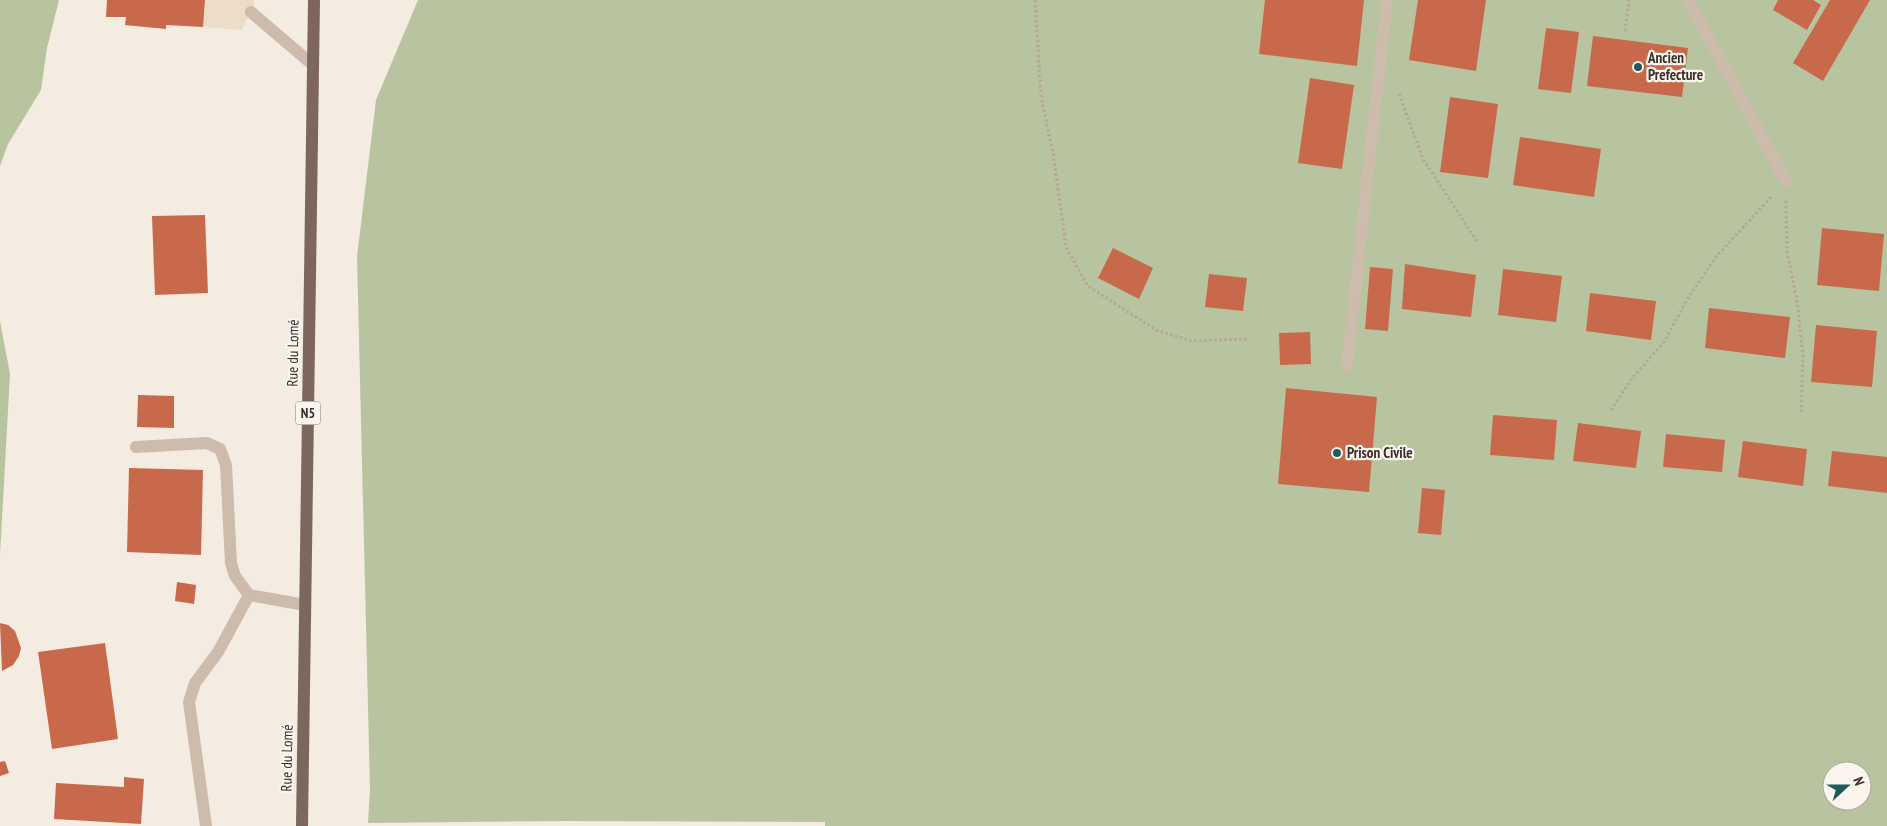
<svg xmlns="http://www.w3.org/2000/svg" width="1887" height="826" viewBox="0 0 1887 826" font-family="'PT Sans Narrow',sans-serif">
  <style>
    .green { fill: #b8c4a0; fill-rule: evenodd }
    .plaza { fill: #ecdcc8 }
    .building { fill: #c8694b }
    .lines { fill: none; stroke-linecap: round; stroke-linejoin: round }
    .path { stroke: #b9a596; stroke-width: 3; stroke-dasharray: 2.5 2.5; stroke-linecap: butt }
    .lane { stroke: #cdbbac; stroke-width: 12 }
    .street { stroke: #cdbbac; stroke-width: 12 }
    .primary { stroke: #7d675c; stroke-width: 12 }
    .poi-dot { fill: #1f5a5e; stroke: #fbf5ee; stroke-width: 2 }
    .labels { text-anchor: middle; stroke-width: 4.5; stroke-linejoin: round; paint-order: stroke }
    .shield { fill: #fbf5ee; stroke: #756b66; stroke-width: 1 }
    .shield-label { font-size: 14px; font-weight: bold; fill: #3b302b }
    .poi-label { font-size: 15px; font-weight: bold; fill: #3b302b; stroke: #fbf5ee; text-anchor: start }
    .street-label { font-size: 15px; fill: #3b302b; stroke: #fbf5ee }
  </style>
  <rect width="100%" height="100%" fill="#f4ebe1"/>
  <!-- green -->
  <g class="green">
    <path d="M0,0H59L47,48L41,90L8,144L0,166Z"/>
    <path d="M418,0H1887V826H825V822L565,821L368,823L370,789L357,257L376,100ZM1832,771H1862V801H1832Z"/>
    <path d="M0,321L10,374L0,555Z"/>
  </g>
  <!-- plaza -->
  <path class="plaza" d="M205,0H254V4L242,30L203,27Z"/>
  <!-- building -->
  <g class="building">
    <path d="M107,0H205L203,27L166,25V29L125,25L126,17H106Z"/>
    <path d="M1265,0H1364L1357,66L1259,54Z"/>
    <path d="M1418,0H1486L1476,71L1409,60Z"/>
    <path d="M1778,0H1813L1821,5L1807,30L1773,10Z"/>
    <path d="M1830,0H1870L1823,81L1793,63Z"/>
    <path d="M1546,28L1579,32L1571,93L1538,89Z"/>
    <path d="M1593,36L1688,48L1682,97L1587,86Z"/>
    <path d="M1310,78L1354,85L1342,169L1298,163Z"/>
    <path d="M1450,97L1498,104L1488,178L1440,172Z"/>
    <path d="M1520,137L1601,149L1594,197L1513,185Z"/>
    <path d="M205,215L208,293L155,295L152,216Z"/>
    <path d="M1822,228L1884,234L1879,291L1817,285Z"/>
    <path d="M1113,248L1153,268L1139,299L1098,278Z"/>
    <path d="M1405,264L1476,275L1471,317L1402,309Z"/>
    <path d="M1370,267L1393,269L1388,331L1365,329Z"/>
    <path d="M1503,269L1562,276L1556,322L1498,315Z"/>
    <path d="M1209,274L1247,278L1243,311L1205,307Z"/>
    <path d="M1590,293L1656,301L1651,340L1586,331Z"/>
    <path d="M1709,308L1790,317L1785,358L1705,348Z"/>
    <path d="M1816,325L1877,331L1872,387L1811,382Z"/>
    <path d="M1310,332L1311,364L1280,365L1279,333Z"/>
    <path d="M1286,388L1377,397L1369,492L1278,484Z"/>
    <path d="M138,395L174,396V428L137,427Z"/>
    <path d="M1493,415L1557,420L1554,460L1490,455Z"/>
    <path d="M1578,423L1641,431L1636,468L1573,461Z"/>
    <path d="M1666,434L1725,440L1722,472L1663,467Z"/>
    <path d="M1743,441L1807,449L1803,486L1738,477Z"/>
    <path d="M1832,451L1887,457V493L1828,486Z"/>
    <path d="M129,468L203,470L201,555L127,552Z"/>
    <path d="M1422,488L1445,490L1441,535L1418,533Z"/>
    <path d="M177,582L196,585L194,604L175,601Z"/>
    <path d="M0,623L8,625L15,631L21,648L19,656L13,665L2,671Z"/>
    <path d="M105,643L118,739L52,749L38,652Z"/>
    <path d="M5,761L9,773L0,776V762Z"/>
    <path d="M124,777L144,779L141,824L54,819L56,783L124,787Z"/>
  </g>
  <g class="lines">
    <!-- path -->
    <g class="path">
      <path d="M1035,0L1041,96L1053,153L1066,247L1088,286L1156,330L1191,341L1249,339"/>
      <path d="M1625,31L1629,0"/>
      <path d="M1399,94L1423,159L1478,243"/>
      <path d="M1786,201L1787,251L1797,301L1803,355L1801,414"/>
      <path d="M1611,410L1633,377L1664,342L1687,300L1715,258L1772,196"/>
    </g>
    <!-- lane -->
    <g class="lane">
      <path d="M251,12L313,65"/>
      <path d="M136,447L207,443L220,449L226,465L231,563L235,576L249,595L305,605"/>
      <path d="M206,826L189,702L195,683L218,652L249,595"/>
    </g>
    <!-- street -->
    <g class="street">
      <path d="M1688,0L1786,181"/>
      <path d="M1347,365L1387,0"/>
    </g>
    <!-- primary -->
    <path class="primary" d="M302,826L314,0"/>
  </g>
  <!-- markers -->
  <g class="poi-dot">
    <circle cx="1638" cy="67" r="5"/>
    <circle cx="1337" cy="453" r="5"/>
  </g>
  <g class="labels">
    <!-- shield labels -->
    <rect class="shield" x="295.5" y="401.5" width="25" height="23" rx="4"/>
    <g class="shield-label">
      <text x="308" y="418">N5</text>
    </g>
    <!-- poi labels -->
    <g class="poi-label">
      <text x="1648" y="63">Ancien<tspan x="1648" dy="17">Prefecture</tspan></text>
      <text x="1347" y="458">Prison Civile</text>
    </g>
    <!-- street labels -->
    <g class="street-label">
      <text transform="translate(293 353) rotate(-89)" y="5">Rue du Lomé</text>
      <text transform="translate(287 758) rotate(-89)" y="5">Rue du Lomé</text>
    </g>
  </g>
  <!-- north arrow -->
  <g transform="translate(1847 786) rotate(69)"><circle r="24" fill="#fbf5ee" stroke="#aea6a0"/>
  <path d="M0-4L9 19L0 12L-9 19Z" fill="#1f5a5e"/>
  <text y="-8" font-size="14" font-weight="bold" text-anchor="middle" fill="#3b302b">N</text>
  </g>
</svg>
